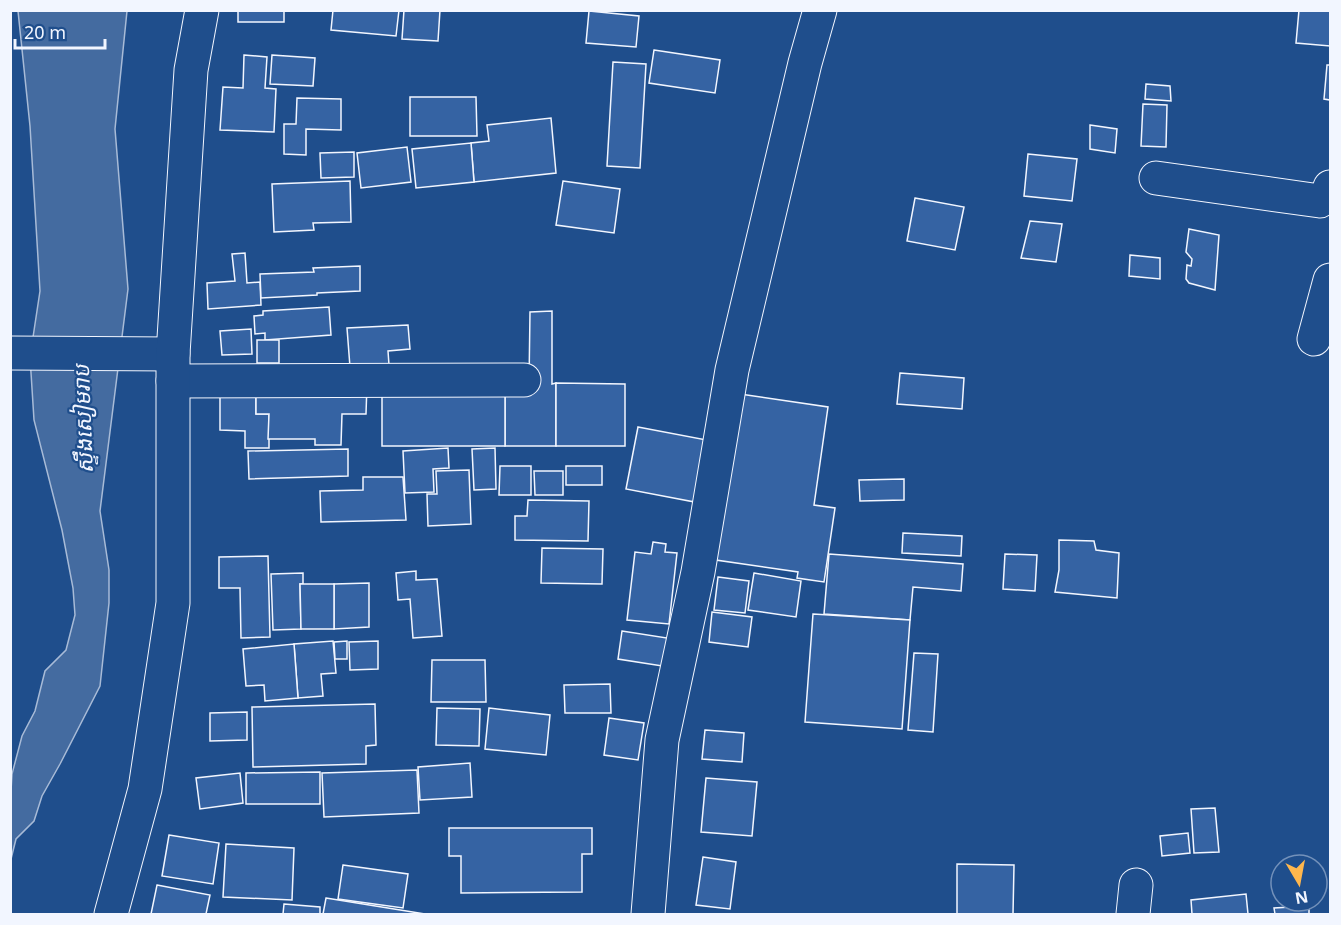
<svg xmlns="http://www.w3.org/2000/svg" width="1341" height="925" viewBox="0 0 1341 925" font-family="'Noto Sans','Noto Sans Khmer',sans-serif">
  <style>
    .water { fill: #446ba0; stroke: #a8bbd7; stroke-width: 1.5 }
    .building { fill: #3563a3; stroke: #f2f6ff; stroke-width: 1.5 }
    .lines { fill: none; stroke-linecap: round; stroke-linejoin: round }
    .minor-casing { stroke: #f2f6ff; stroke-width: 35 }
    .minor { stroke: #1f4e8c; stroke-width: 33 }
    .labels { text-anchor: middle; stroke-width: 4.5; stroke-linejoin: round; paint-order: stroke }
    .water-label { font-size: 22px; font-style: italic; fill: #f2f6ff; stroke: #1f4e8c }
  </style>
  <rect width="100%" height="100%" fill="#1f4e8c"/>
  <!-- water -->
  <path class="water" d="M18,11H127L115,129L128,289L100,511L109,570V603L100,686L60,764L42,796L34,821L16,839L11,859V791L12,774L22,736L35,711L45,671L66,650L75,615L73,588L62,530L34,420L30,357L40,291L30,126Z"/>
  <!-- building -->
  <g class="building">
    <rect x="238" y="10" width="46" height="12"/>
    <path d="M333,10H399L396,36L331,30Z"/>
    <path d="M404,10H440L438,41L402,39Z"/>
    <path d="M1299,10H1330V46L1296,43Z"/>
    <path d="M589,11L639,16L636,47L586,43Z"/>
    <path d="M654,50L720,60L715,93L649,83Z"/>
    <path d="M244,55L267,57L265,88L276,89L274,132L220,130L223,87L243,88Z"/>
    <path d="M272,55L315,58L313,86L270,84Z"/>
    <path d="M613,62L646,64L640,168L607,166Z"/>
    <path d="M1327,65H1330V100L1324,99Z"/>
    <path d="M1146,84L1170,86L1171,101L1145,99Z"/>
    <path d="M410,97H476L477,136H410Z"/>
    <path d="M297,98L341,99V130L306,129V155L284,154V124H296Z"/>
    <path d="M1143,104L1167,105L1166,147L1141,146Z"/>
    <path d="M551,118L556,173L474,182L471,143L489,141L487,125Z"/>
    <path d="M1090,125L1117,129L1115,153L1090,149Z"/>
    <path d="M471,143L474,182L416,188L412,149Z"/>
    <path d="M407,147L411,182L361,188L357,153Z"/>
    <path d="M354,152V177L321,178L320,153Z"/>
    <path d="M1028,154L1077,159L1072,201L1024,196Z"/>
    <path d="M350,181L351,222L313,223L314,230L274,232L272,184Z"/>
    <path d="M563,181L620,189L614,233L556,225Z"/>
    <path d="M915,198L964,207L955,250L907,241Z"/>
    <path d="M1030,221L1062,224L1056,262L1021,258Z"/>
    <path d="M1189,229L1219,235L1215,290L1189,283L1186,279L1187,265L1191,266L1192,259L1186,252Z"/>
    <path d="M245,253L247,283L260,282L261,305L208,309L207,283L235,281L232,254Z"/>
    <path d="M1130,255L1160,258V279L1129,276Z"/>
    <path d="M360,266V291L317,293V295L261,298L260,274L314,272L313,268Z"/>
    <path d="M329,307L331,335L265,340V333L255,334L254,316L263,315V311Z"/>
    <path d="M552,311V384L556,383V446H505V384H529L530,312Z"/>
    <path d="M408,325L410,349L388,351L389,365L350,367L347,328Z"/>
    <path d="M251,329L252,354L222,355L220,331Z"/>
    <rect x="257" y="340" width="22" height="23"/>
    <path d="M900,373L964,378L962,409L897,404Z"/>
    <path d="M256,383V414H269V448H245V431L220,430V384Z"/>
    <path d="M256,383L367,384L366,414H342L341,445H315V439H268L269,414H256Z"/>
    <path d="M556,383L625,384V446H556Z"/>
    <rect x="382" y="384" width="123" height="62"/>
    <path d="M740,394L828,407L814,505L835,508L824,582L797,578L798,572L716,560Z"/>
    <path d="M638,427L712,441L700,503L626,489Z"/>
    <path d="M448,448L449,468L433,469L434,492L405,493L403,451Z"/>
    <path d="M495,448L496,489L474,490L472,449Z"/>
    <path d="M348,449V476L249,479L248,451Z"/>
    <path d="M500,466H531V495H499Z"/>
    <rect x="566" y="466" width="36" height="19"/>
    <path d="M469,470L471,524L428,526L427,494H437L436,471Z"/>
    <path d="M534,471H563V495H535Z"/>
    <path d="M363,477H403L406,520L321,522L320,491L363,490Z"/>
    <path d="M904,479V500L860,501L859,480Z"/>
    <path d="M528,500L589,501L588,541L515,540V516H527Z"/>
    <path d="M903,533L962,536L961,556L902,553Z"/>
    <path d="M1059,540L1094,541L1096,550L1119,553L1117,598L1055,592L1059,570Z"/>
    <path d="M653,542L666,544L665,552L677,553L669,624L627,620L635,552L651,554Z"/>
    <path d="M542,548L603,549L602,584L541,583Z"/>
    <path d="M829,554L963,564L961,591L913,587L910,620L824,614Z"/>
    <path d="M1005,554L1037,555L1035,591L1003,589Z"/>
    <path d="M268,556L270,637L241,638L240,588H219V557Z"/>
    <path d="M416,571V580L437,579L442,636L413,638L410,599L398,600L396,573Z"/>
    <path d="M303,573V584H300L301,629L273,630L271,574Z"/>
    <path d="M754,573L801,581L796,617L748,610Z"/>
    <path d="M718,577L749,581L745,613L714,610Z"/>
    <path d="M369,583V627L334,629V584Z"/>
    <path d="M300,584H334V629H301Z"/>
    <path d="M712,612L752,617L748,647L709,642Z"/>
    <path d="M813,614L910,620L902,729L805,722Z"/>
    <path d="M622,631L680,640L675,668L618,659Z"/>
    <path d="M333,641L336,673L321,674L323,696L298,698L294,644Z"/>
    <path d="M347,641V659H335L334,642Z"/>
    <path d="M378,641V669L350,670L349,642Z"/>
    <path d="M294,644L298,698L265,701L264,685L246,686L243,649Z"/>
    <path d="M914,653L938,654L933,732L908,730Z"/>
    <path d="M432,660H485L486,702H431Z"/>
    <path d="M610,684L611,713H565L564,685Z"/>
    <path d="M375,704L376,745L366,746V764L253,767L252,707Z"/>
    <path d="M437,708L480,709L479,746L436,745Z"/>
    <path d="M489,708L550,715L546,755L485,749Z"/>
    <path d="M247,712V740L210,741V713Z"/>
    <path d="M609,718L644,723L638,760L604,755Z"/>
    <path d="M705,730L744,733L742,762L702,759Z"/>
    <path d="M470,763L472,797L420,800L418,767Z"/>
    <path d="M417,770L419,813L324,817L322,773Z"/>
    <path d="M320,772V804H246V773Z"/>
    <path d="M240,773L243,803L200,809L196,778Z"/>
    <path d="M706,778L757,782L752,836L701,832Z"/>
    <path d="M1215,808L1219,852L1194,853L1191,809Z"/>
    <path d="M449,828H592V854H582V892L461,893V856H449Z"/>
    <path d="M1188,833L1190,853L1162,856L1160,836Z"/>
    <path d="M169,835L219,843L213,884L162,876Z"/>
    <path d="M226,844L294,848L292,900L223,897Z"/>
    <path d="M703,857L736,862L730,909L696,905Z"/>
    <path d="M957,864L1014,865L1013,914H957Z"/>
    <path d="M343,865L408,874L403,908L338,899Z"/>
    <path d="M157,885L210,895L206,914H151Z"/>
    <path d="M1246,894L1248,914H1192L1191,900Z"/>
    <path d="M326,898L425,914H323Z"/>
    <path d="M284,904L320,907V914H283Z"/>
    <path d="M1309,906V914H1275L1274,908Z"/>
  </g>
  <g class="lines">
    <defs>
      <g id="minor">
        <path d="M1156,178L1320,201L1327,196L1330,187"/>
        <path d="M1314,339L1330,280"/>
        <path d="M10,353L173,354"/>
        <path d="M173,381L524,380"/>
        <path d="M111,914L145,789L173,603V354L191,70L202,10"/>
        <path d="M648,914L662,740L698,572L732,370L805,63L820,10"/>
        <path d="M1133,914L1136,885"/>
      </g>
    </defs>
    <!-- minor casing -->
    <use href="#minor" class="minor-casing"/>
    <!-- minor -->
    <use href="#minor" class="minor"/>
  </g>
  <g class="labels">
    <!-- water labels -->
    <g class="water-label">
      <text transform="translate(83 419) rotate(-92)" y="8">ស្ទឹងសៀមរាប</text>
    </g>
  </g>
  <!-- border -->
  <rect width="1341" height="925" fill="none" stroke="#f2f6ff" stroke-width="24"/>
  <!-- north arrow -->
  <g transform="translate(1299 883) rotate(170)"><circle r="28" fill="#1f4e8c" stroke="#7391ba" stroke-width="1.5"/>
  <path d="M0-4.5L10 22L0 15L-10 22Z" fill="#ffb74d"/>
  <text y="-9" font-size="16" font-weight="bold" text-anchor="middle" fill="#f2f6ff">N</text>
  </g>
  <!-- scale -->
  <path d="M15 39v9h90v-9" fill="none" stroke="#f2f6ff" stroke-width="3"/>
  <text x="24" y="39" font-size="18" fill="#f2f6ff" stroke="#1f4e8c" stroke-width="4.5" paint-order="stroke">20 m</text>
</svg>
